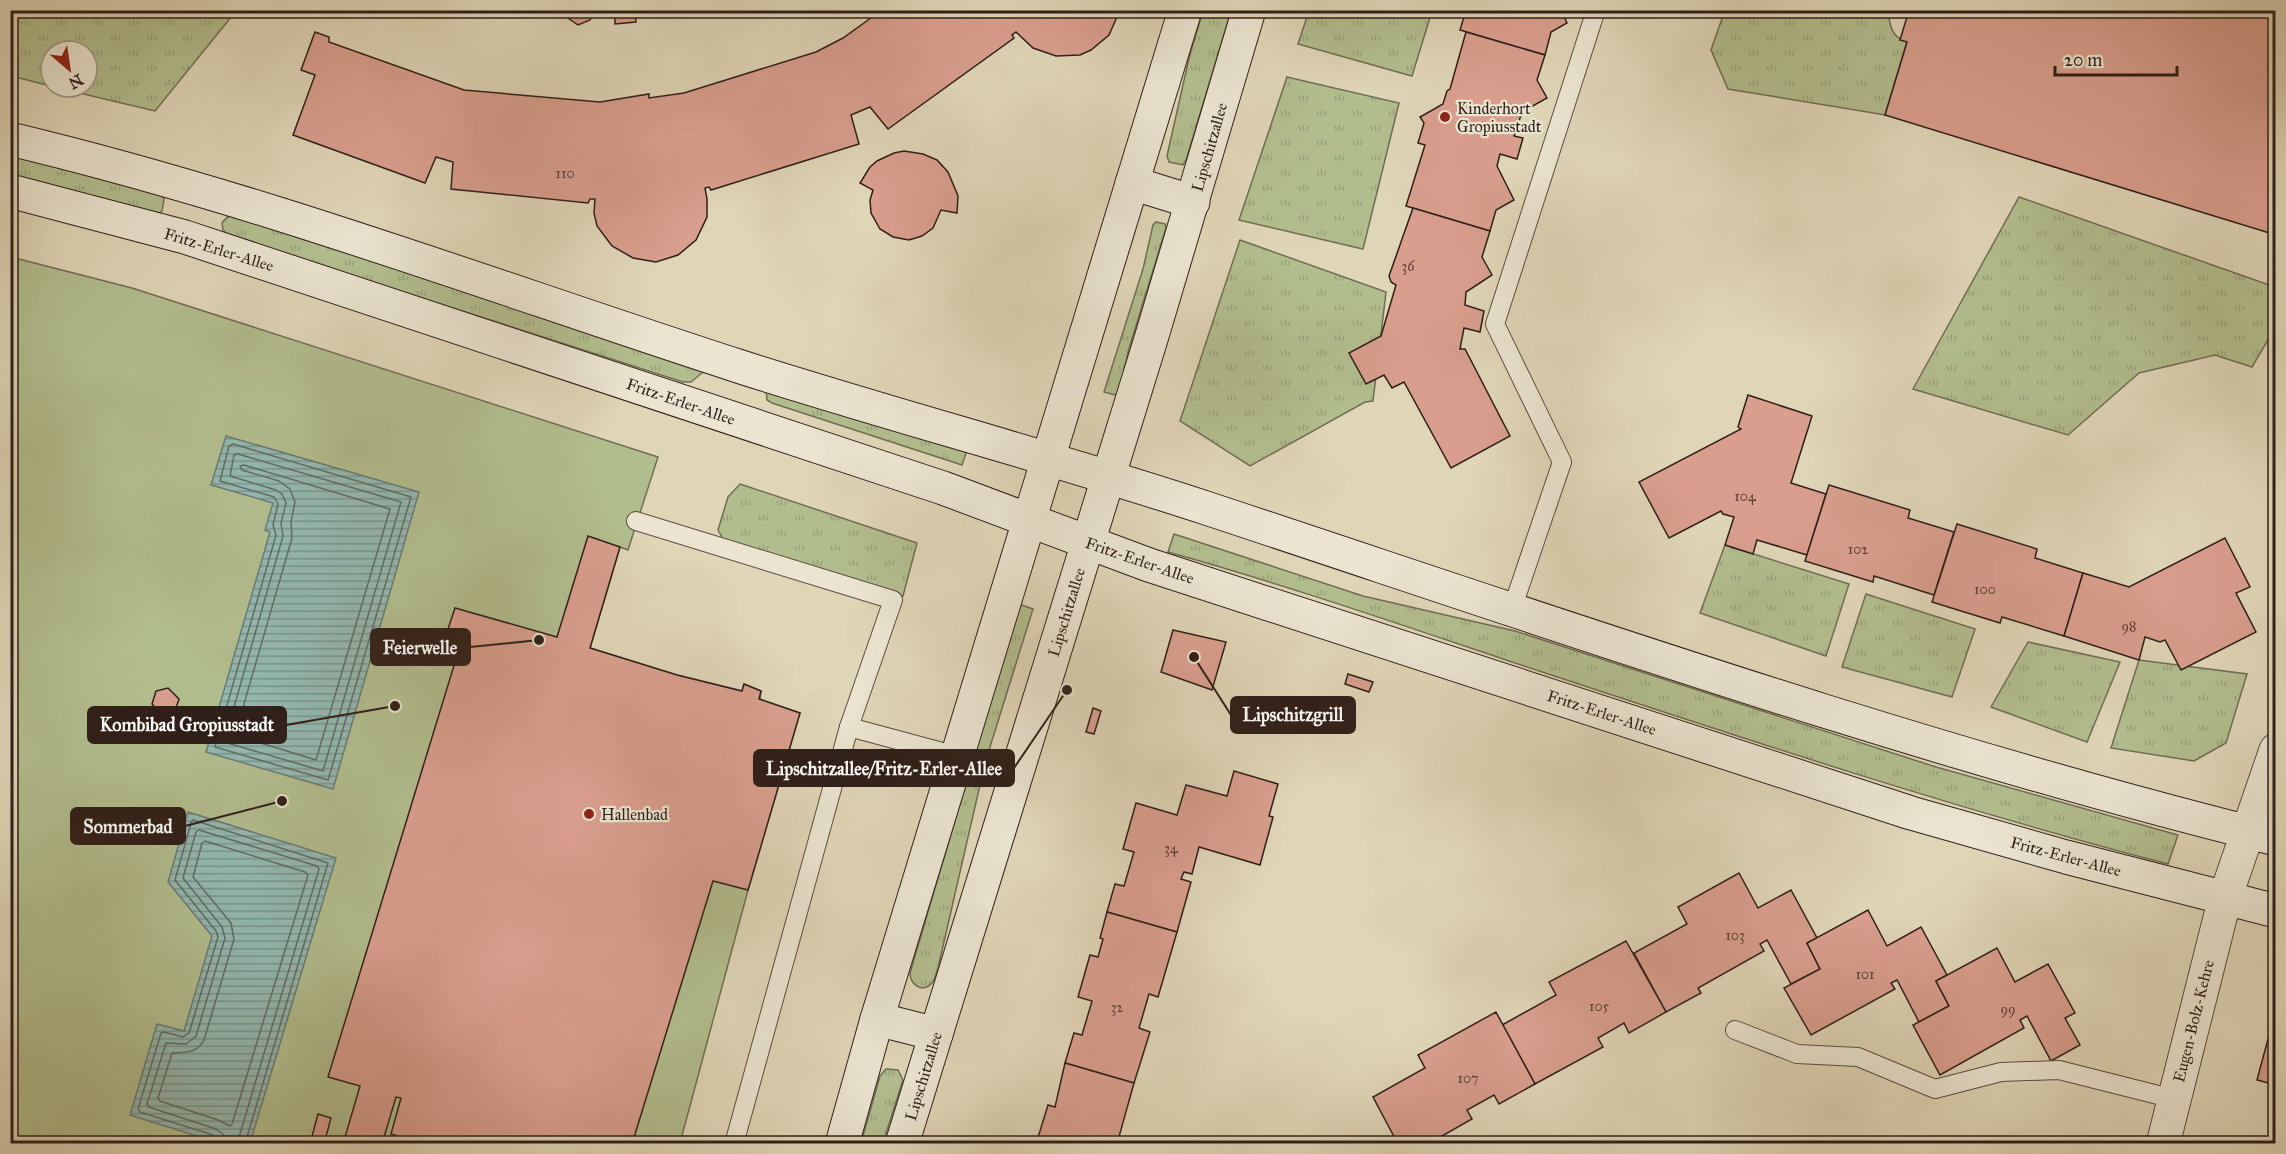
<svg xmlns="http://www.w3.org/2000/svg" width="2286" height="1154" viewBox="0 0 2286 1154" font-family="'IM FELL Great Primer',serif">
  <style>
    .grass { fill: url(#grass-tufts); stroke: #706e54; stroke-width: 1.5 }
    .pitch { fill: #b2bd8e; stroke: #706e54; stroke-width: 1.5 }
    .water { fill: url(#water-rules); stroke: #6b7b74; stroke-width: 1.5 }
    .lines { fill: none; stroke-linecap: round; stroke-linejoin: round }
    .shore { stroke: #616c64; stroke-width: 1.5 }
    .building { fill: #d99e8e; stroke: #2f1f19; stroke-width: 1.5 }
    .lane-casing { stroke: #5b4c40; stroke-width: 20 }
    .street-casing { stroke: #5b4c40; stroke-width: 35 }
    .secondary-casing { stroke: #2f1f19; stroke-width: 35 }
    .lane { stroke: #eae4d0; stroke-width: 18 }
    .street { stroke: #eae4d0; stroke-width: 33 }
    .secondary { stroke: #eae4d0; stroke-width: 33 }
    .poi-dot { fill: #8f2418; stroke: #eae4d0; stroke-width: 2 }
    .labels { text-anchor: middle; stroke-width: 4.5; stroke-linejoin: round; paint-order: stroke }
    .number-label { font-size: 14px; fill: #5a3f36 }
    .poi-label { font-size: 16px; fill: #2f1f19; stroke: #eae4d0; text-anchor: start }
    .street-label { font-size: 16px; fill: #2f1f19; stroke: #eae4d0 }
    .leader { fill: none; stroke: #2f1f19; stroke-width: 2 }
    .callout-dot { fill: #2f1f19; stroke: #eae4d0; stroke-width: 2 }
    .callout { fill: #2f1f19; stroke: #2f1f19; stroke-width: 2 }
    .callout-label { font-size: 18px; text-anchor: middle; font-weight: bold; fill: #fff }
  </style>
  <defs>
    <pattern id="grass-tufts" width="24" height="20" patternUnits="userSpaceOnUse" patternTransform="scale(1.5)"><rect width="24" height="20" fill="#b2bd8e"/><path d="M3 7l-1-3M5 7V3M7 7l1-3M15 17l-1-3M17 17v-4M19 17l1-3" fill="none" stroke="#99a27a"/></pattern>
    <pattern id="water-rules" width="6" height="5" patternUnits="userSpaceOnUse" patternTransform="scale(1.5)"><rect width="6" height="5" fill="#93b8b0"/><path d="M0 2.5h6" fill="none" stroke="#78958e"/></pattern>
  </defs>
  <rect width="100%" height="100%" fill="#dfd5b7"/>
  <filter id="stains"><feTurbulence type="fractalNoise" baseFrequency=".00333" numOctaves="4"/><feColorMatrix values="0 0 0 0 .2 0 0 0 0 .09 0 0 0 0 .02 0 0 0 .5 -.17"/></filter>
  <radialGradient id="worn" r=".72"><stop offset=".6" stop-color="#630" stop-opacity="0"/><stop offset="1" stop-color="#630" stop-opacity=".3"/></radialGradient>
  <!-- grass -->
  <g class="grass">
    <path d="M11,10H236V11L155,111L54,87H87V51H51V86L11,76Z"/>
    <path d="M1725,10L1888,11C1890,26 1891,37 1907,42L1885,115L1728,89L1711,50Z"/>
    <path d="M1203,11H1231L1186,160L1183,165L1169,162L1167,156L1189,58Z"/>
    <path d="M1309,11V10L1432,11L1412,76L1298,44Z"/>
    <path d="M1287,77L1399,103L1363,249L1239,220Z"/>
    <path d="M11,152L158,192L164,199L162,211L157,215L11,181Z"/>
    <path d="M2019,197L2275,287V328L2252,367L2215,355L2139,373L2068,435L1913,389Z"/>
    <path d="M235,216L702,368L703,372L691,382H683L229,236L223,230L222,223L227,217Z"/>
    <path d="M1156,222L1165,224L1166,228L1128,352L1119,396L1104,392L1143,269L1153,225Z"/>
    <path d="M1240,240L1386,292L1373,401L1365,402L1250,466L1180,421Z"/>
    <path d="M766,391L968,447L962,465L772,403L767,400Z"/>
    <path d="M740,484L917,543L903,596L723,539L718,530L728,497Z"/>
    <path d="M1174,534L1363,596L1515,631L1936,767L2178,835L2168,864C1945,806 1727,733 1509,661C1396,623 1283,584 1168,552Z"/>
    <path d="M1725,545L1849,584L1826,656L1700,613Z"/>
    <path d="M1866,594L1975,629L1952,697L1842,667Z"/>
    <path d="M1019,604L1033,609L985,763L938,968C936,973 935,980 932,983C922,994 910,984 910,973Z"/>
    <path d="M2028,642L2120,662L2087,742L1991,707Z"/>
    <path d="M2139,660L2247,674L2226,743L2194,761L2111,748Z"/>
    <path d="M886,1069L898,1070L903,1080L883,1143H861L880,1076Z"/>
  </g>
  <!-- pitch -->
  <path class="pitch" d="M11,257L132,288L658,457L628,550L620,547L590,648L677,675L742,691L744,684L761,691L760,699L800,713L748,890L680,1143L11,1144Z"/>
  <!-- water -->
  <g class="water">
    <path d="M226,436L419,492L333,789L206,752L270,532L265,530L273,503L211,485Z"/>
    <path d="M188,812L336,858L250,1143H219L130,1115L157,1024L184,1031L212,936L168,882Z"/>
  </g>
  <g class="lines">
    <!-- shore -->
    <g class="shore">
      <path d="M233,444L411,497L328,780L215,747L276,535L273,525L278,504L274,497L220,481L229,446Z"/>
      <path d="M238,454L401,502L323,771L224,742L283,536L281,523L286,503L282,494L276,490L230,476L234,455Z"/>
      <path d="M244,465L390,509L316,760L235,735L292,538L291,522L295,502L290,489L279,481L242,470L240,466Z"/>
      <path d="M205,841L305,872L308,875L232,1124L230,1126L218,1120L160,1101L158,1098L172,1053C186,1052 196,1054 204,1040L234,939L231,923L193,877L202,843Z"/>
      <path d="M217,1144L213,1135L140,1112L138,1109L161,1033L164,1032L183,1037L189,1033L218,937L216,931L175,880L191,823L193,820L328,863L245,1144"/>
      <path d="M225,1144L223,1134L216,1129L149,1107L147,1104L166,1043L186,1044L196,1036L225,938L222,927L183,878L196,832L199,830L317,866L319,869L237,1144"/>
    </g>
  </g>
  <!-- building -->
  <g class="building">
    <path d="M567,10H595L590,20L578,25L568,18Z"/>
    <path d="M615,10H635L636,22L615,24Z"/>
    <path d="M882,10H1120L1109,35L1091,50L1080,55L1056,56L1033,48L1016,32L1012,35L1014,38L888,129L870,107L851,115L859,144L711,190L709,187L705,188L707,199V217L696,240L678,255L656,262L633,258L612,246L597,226L594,213L595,199H590L588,203L451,189L453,162L436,157L425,183L293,135L315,75L301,70L315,32L329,37V42L464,90L600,102L649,94V98L684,93L816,52L843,38Z"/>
    <path d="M1466,10H1561L1567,23L1551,32L1545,55L1460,30Z"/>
    <path d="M1909,10H2276V235L1885,115L1907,42L1900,40Z"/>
    <path d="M1466,32L1545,55L1537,80L1547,98L1522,112L1514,136L1523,138L1517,159L1500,154L1497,166L1514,200L1496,210L1490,231L1406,206L1425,145L1418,143L1424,123L1420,117L1443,104L1447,91L1450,89Z"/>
    <path d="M904,151L923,154L937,160L948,172L958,196L957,213L941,210L933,228L922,236L909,240L893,237L880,229L871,213L870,200L873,190L860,183L870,167L877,161L894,153Z"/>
    <path d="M1413,208L1490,231L1482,257L1492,275L1466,292L1465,305L1484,311L1480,332L1464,328L1460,349H1465L1510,436L1451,468L1404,382L1392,388L1384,375L1366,384L1349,353L1381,336L1396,285L1391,282L1389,276Z"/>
    <path d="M1748,395L1812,416L1791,483L1826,494L1807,555L1757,540L1753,554L1725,545L1734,517L1723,514L1721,511L1669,538L1639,482L1741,429L1738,427Z"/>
    <path d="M1829,485L1910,510L1908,518L1954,532L1934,595L1874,576L1873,582L1805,561Z"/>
    <path d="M1957,524L2037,549L2035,558L2083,573L2064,636L2002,617L2000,623L1932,602Z"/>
    <path d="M588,536L620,547L590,648L677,675L742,691L744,684L761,691L759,699L800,713L748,890L713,881L632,1144L606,1141L605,1144H423L391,1134L401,1098L396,1097L382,1144H343L360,1086L328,1077L456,659L440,653L455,608L557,637Z"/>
    <path d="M2225,538L2250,587L2236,593L2256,632L2181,670L2165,640L2160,642L2145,637L2139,660L2064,636L2083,573L2129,587Z"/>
    <path d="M1173,630L1226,642L1212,690L1161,672Z"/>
    <path d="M1348,674L1373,682L1369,692L1345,684Z"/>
    <path d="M168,688L179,699L175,711L184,721L181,734L167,738L158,727L161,714L152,704L156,691Z"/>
    <path d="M1093,708L1101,711L1094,734L1086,732Z"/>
    <path d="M1234,771L1278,784L1269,816L1273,817L1260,865L1199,847L1192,874L1184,872L1181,879L1191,882L1177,932L1107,912L1115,884L1124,886L1134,852L1123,849L1136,803L1177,815L1186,785L1227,796Z"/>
    <path d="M1739,873L1758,908L1791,890L1817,938L1807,943L1820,969L1791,984L1767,940L1760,944L1764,951L1698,988L1701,993L1666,1012L1634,953L1687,924L1678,907Z"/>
    <path d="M1868,910L1887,946L1921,927L1947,975L1936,981L1949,1006L1919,1022L1897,980L1891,983L1895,989L1811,1035L1784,988L1820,969L1807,943Z"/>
    <path d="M1107,912L1177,932L1158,997L1149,994L1139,1028L1150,1032L1134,1083L1065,1063L1074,1033L1082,1035L1092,1001L1078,997L1090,955L1098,957L1103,939L1100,938Z"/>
    <path d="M1626,941L1666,1012L1629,1033L1624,1023L1598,1038L1603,1047L1535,1084L1502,1025L1556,995L1549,982Z"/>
    <path d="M1997,948L2015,982L2048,964L2075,1013L2065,1018L2080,1045L2051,1061L2027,1016L2020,1020L2024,1028L1940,1075L1913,1025L1949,1006L1936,981Z"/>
    <path d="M1496,1012L1535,1084L1499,1104L1494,1095L1467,1110L1472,1119L1428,1144H1398L1373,1097L1425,1068L1418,1055Z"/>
    <path d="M2275,1013L2276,1014V1085L2257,1080Z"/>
    <path d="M1065,1063L1134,1083L1117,1144H1036L1048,1105L1055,1107Z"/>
    <path d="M318,1114L331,1118L324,1144H310Z"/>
  </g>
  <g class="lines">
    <defs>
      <g id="lane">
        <path d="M636,521L893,600L849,727"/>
        <path d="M1512,609L1562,462L1495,324L1596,10"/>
        <path d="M1735,1030L1797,1054L1858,1057L1935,1089L2001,1072L2059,1070L2174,1099"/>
        <path d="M734,1144L849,727L957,756"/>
      </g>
      <path id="street" d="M2163,1144L2225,898L2276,750"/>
      <g id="secondary">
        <path d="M10,139C258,198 497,288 738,366C894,416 1051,457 1206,508C1560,625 1913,749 2276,839"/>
        <path d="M1132,183L1193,202"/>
        <path d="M10,191L185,237L943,488L1149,565L1911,813L2066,857L2276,911"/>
        <path d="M877,1019L936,1034"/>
        <path d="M842,1144L877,1019L1185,10"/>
        <path d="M902,1144L1151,339L1249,10"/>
      </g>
    </defs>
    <!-- lane casing -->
    <use href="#lane" class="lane-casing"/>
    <!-- street casing -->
    <use href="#street" class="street-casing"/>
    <!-- secondary casing -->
    <use href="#secondary" class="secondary-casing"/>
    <!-- lane -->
    <use href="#lane" class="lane"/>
    <!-- street -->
    <use href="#street" class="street"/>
    <!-- secondary -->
    <use href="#secondary" class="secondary"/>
  </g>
  <!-- markers -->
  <g class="poi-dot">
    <circle cx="1445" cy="117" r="6"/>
    <circle cx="589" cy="814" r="6"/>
  </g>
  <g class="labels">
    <!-- number labels -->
    <g class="number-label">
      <text x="565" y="178">110</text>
      <text x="1408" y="271">36</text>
      <text x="1745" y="501">104</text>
      <text x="1858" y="554">102</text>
      <text x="1985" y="594">100</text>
      <text x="2129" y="631">98</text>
      <text x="1171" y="853">34</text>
      <text x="1735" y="940">103</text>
      <text x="1865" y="979">101</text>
      <text x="1599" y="1011">105</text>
      <text x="1117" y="1012">32</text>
      <text x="2008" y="1014">99</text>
      <text x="1468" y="1083">107</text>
    </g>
    <!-- poi labels -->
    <g class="poi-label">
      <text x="1457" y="114">Kinderhort<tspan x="1457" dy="18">Gropiusstadt</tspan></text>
      <text x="601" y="820">Hallenbad</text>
    </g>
    <!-- street labels -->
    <g class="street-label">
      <text transform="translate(1209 147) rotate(-74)" y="6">Lipschitzallee</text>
      <text transform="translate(219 249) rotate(17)" y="6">Fritz-Erler-Allee</text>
      <text transform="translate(681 401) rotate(19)" y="6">Fritz-Erler-Allee</text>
      <text transform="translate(1140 560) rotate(19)" y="6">Fritz-Erler-Allee</text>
      <text transform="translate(1066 612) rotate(-73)" y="6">Lipschitzallee</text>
      <text transform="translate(1602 712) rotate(18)" y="6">Fritz-Erler-Allee</text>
      <text transform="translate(2066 856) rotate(15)" y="6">Fritz-Erler-Allee</text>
      <text transform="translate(2193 1021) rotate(-76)" y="6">Eugen-Bolz-Kehre</text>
      <text transform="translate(923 1076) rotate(-73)" y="6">Lipschitzallee</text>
    </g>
  </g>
  <!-- callouts -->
  <path class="leader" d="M539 640L470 647M1194 657L1231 715M395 706L286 725M1067 690L1014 768M282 801L185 826"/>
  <g class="callout-dot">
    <circle cx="539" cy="640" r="6"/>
    <circle cx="1194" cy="657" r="6"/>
    <circle cx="395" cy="706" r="6"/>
    <circle cx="1067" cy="690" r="6"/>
    <circle cx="282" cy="801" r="6"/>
  </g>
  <g class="callout">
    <rect x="371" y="629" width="99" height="36" rx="6"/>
    <rect x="1231" y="697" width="124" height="36" rx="6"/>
    <rect x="88" y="707" width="198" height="36" rx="6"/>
    <rect x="754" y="750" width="260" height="36" rx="6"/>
    <rect x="71" y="808" width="114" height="36" rx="6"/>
  </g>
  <g class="callout-label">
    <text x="420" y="654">Feierwelle</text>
    <text x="1293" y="721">Lipschitzgrill</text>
    <text x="187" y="731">Kombibad Gropiusstadt</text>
    <text x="884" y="775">Lipschitzallee/Fritz-Erler-Allee</text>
    <text x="128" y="833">Sommerbad</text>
  </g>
  <!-- margin -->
  <rect width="2286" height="1154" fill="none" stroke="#dfd5b7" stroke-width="36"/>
  <rect x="12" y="12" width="2262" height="1130" fill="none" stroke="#2f1f19" stroke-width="3"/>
  <rect x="18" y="18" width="2250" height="1118" fill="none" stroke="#2f1f19" stroke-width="1.5"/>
  <!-- north arrow -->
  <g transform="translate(69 69) rotate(151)"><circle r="28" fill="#eae4d0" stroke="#9f9587" stroke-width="1.5"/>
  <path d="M0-4.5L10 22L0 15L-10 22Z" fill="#8f2418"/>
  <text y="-9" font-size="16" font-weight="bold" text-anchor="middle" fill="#2f1f19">N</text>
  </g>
  <!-- scale -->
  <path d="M2055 66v9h122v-9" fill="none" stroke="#2f1f19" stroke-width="3"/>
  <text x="2064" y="66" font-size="18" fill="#2f1f19" stroke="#eae4d0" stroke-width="4.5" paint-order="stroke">20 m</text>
  <rect width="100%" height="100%" filter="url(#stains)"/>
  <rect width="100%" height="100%" fill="url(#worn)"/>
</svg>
